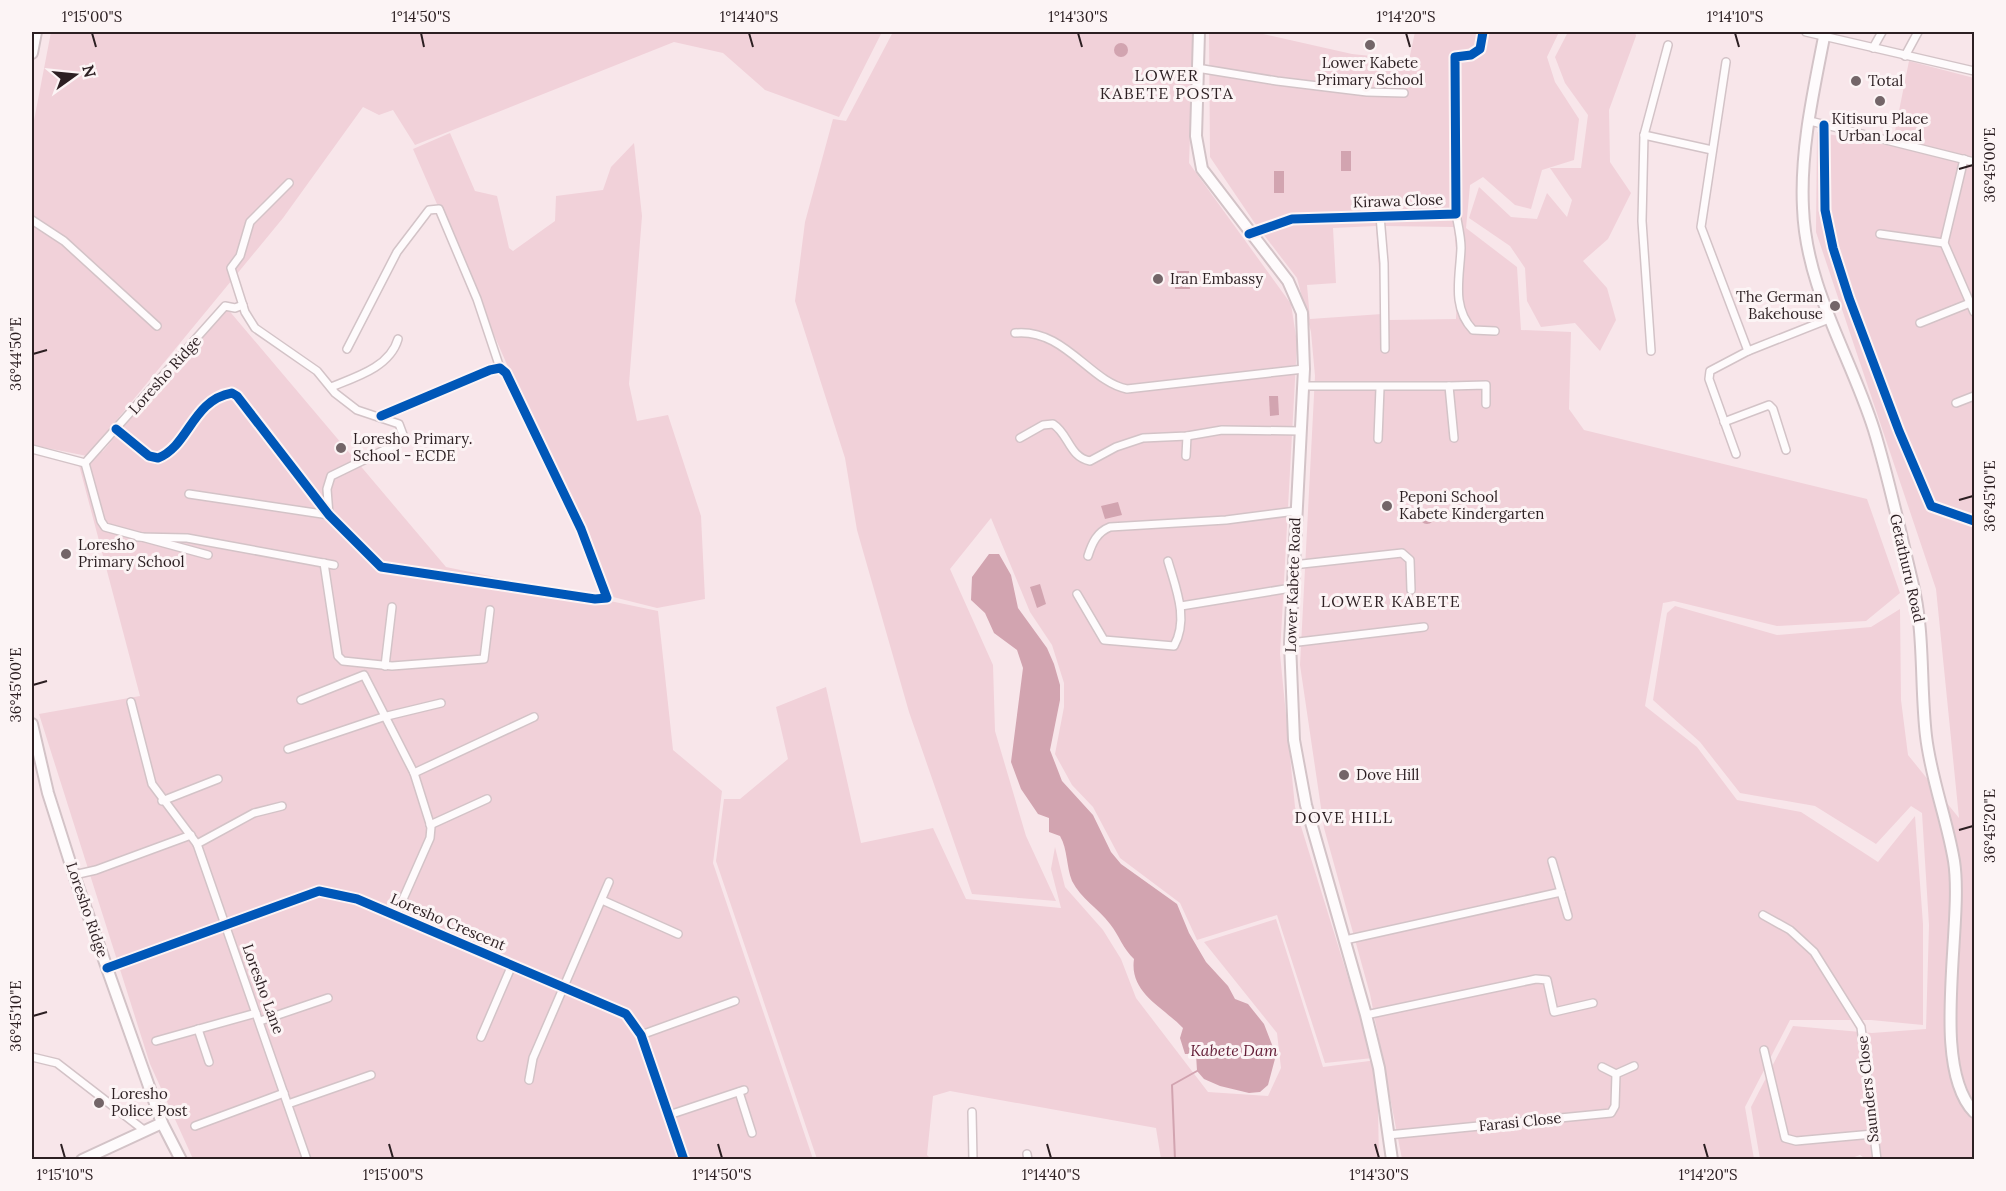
<svg xmlns="http://www.w3.org/2000/svg" width="2006" height="1191" viewBox="0 0 2006 1191" font-family="Lora,serif">
  <style>
    .green { fill: #f1d1d9; fill-rule: evenodd }
    .water { fill: #d2a4b0 }
    .lines { fill: none; stroke-linecap: round; stroke-linejoin: round }
    .stream { stroke: #d2a4b0; stroke-width: 2 }
    .street-casing { stroke: #d3c3c7; stroke-width: 10 }
    .secondary-casing { stroke: #d3c3c7; stroke-width: 14 }
    .street { stroke: #fefbfc; stroke-width: 7 }
    .secondary { stroke: #fefbfc; stroke-width: 10 }
    .cycleway-casing { stroke: #fcf4f5; stroke-width: 13 }
    .cycleway { stroke: #0057b8; stroke-width: 9 }
    .ticks { fill: none; stroke: #2c1f22; stroke-width: 2 }
    .poi-dot { fill: #736568; stroke: #fcf4f5; stroke-width: 2 }
    .labels { text-anchor: middle; stroke-width: 6; stroke-linejoin: round; paint-order: stroke }
    .poi-label { font-size: 15px; fill: #2c1f22; stroke: #fcf4f5; text-anchor: start }
    .street-label { font-size: 15px; fill: #2c1f22; stroke: #fcf4f5 }
    .neighbourhood-label { font-size: 16px; letter-spacing: 1.5px; fill: #2c1f22; stroke: #fcf4f5 }
    .water-label { font-size: 16px; font-style: italic; fill: #631d36; stroke: #fcf4f5 }
    .neatline { fill: none; stroke: #2c1f22; stroke-width: 2 }
    .ticks-label { font-size: 15px; text-anchor: middle; fill: #2c1f22 }
  </style>
  <rect width="100%" height="100%" fill="#f8e6ea"/>
  <!-- green -->
  <g class="green">
    <path d="M51,32H882L839,117L765,90L723,53L674,42L415,145L393,110L379,115L363,107L283,218L87,456L32,445V131Z"/>
    <path d="M893,32H1194L1189,163L1291,304L1297,343L1280,654L1295,807L1373,1058L1325,1063L1277,915L1197,940L1180,903L1120,858L1093,807L1072,785L1055,754L1064,707V683L1052,645L1030,612L991,518L950,569L993,665L995,731L1026,836L1056,901L972,894L909,712L857,530L845,458L795,301L805,222L833,119L846,121Z"/>
    <path d="M1209,32H1254L1352,54L1409,60L1415,32H1559L1547,57L1555,82L1579,119L1574,160L1542,170L1531,209L1515,205L1483,177L1470,185L1466,228L1517,267L1521,330L1571,332L1569,409L1584,430L1867,499L1900,593L1866,621L1777,626L1674,601L1663,603L1645,706L1697,747L1737,800L1801,812L1878,862L1915,816L1923,924V1025L1871,1020H1790L1745,1107L1754,1159H1402L1370,994L1324,828L1300,665L1315,376L1311,332L1297,278L1254,222L1210,157ZM1376,226L1382,314L1310,319L1307,285L1336,283L1333,228ZM1384,226L1454,227L1458,272L1456,319L1388,320Z"/>
    <path d="M1568,32H1635L1636,36L1609,110L1610,162L1631,193L1608,239L1583,261L1607,288L1616,320L1600,351L1575,323L1541,327L1527,301L1525,268L1510,246L1469,218L1479,187L1511,217L1537,219L1547,193L1567,217L1572,200L1550,168H1581L1588,115L1565,83L1555,57Z"/>
    <path d="M1909,61L1974,78V1159L1867,1160L1860,1155L1846,1160L1760,1159L1751,1107L1793,1026L1872,1033L1926,1029L1929,925L1922,813L1911,806L1876,844L1815,806L1740,793L1700,742L1653,700L1667,613L1675,606L1777,635L1871,627L1900,609L1901,700L1908,755L1959,818L1936,589L1816,232L1817,132L1892,146Z"/>
    <path d="M450,133L475,191L497,196L509,248L513,251L555,221L556,196L603,190L611,167L634,143L642,216L629,384L637,421L668,415L701,516L705,599L657,608L613,597L587,527L522,399L413,149Z"/>
    <path d="M226,307L446,567L658,611L673,750L722,791L713,863L813,1159H193L150,1064L39,714L140,696L79,465L103,451Z"/>
    <path d="M826,687L861,843L933,828L966,899L1061,908L1051,869L1055,847L1065,887L1103,930L1121,959L1136,998L1208,1092L1268,1096L1281,1068L1277,1033L1204,942L1276,919L1323,1067L1377,1060L1379,1159H1161L1156,1128L950,1091L933,1096L927,1155L931,1159H817L716,861L724,799H740L788,759L776,707Z"/>
  </g>
  <!-- water -->
  <g class="water">
    <circle cx="1121" cy="50" r="7"/>
    <rect x="1341" y="151" width="10" height="20"/>
    <rect x="1274" y="171" width="10" height="22"/>
    <path d="M1175,271H1189L1190,289H1175Z"/>
    <path d="M1269,396H1278L1279,415L1270,416Z"/>
    <path d="M1118,502L1122,515L1105,519L1101,506Z"/>
    <circle cx="1427" cy="517" r="7"/>
    <path d="M989,554H999L1011,575L1018,608L1047,648L1054,664L1060,685V700L1050,750L1062,781L1093,815L1111,852L1121,864L1177,904L1189,933L1206,962L1228,986L1235,999L1248,1004L1264,1024L1276,1055L1268,1085L1260,1092L1249,1093L1220,1086L1204,1079L1197,1071L1196,1054H1185L1180,1038L1183,1028C1163,1007 1129,993 1134,959C1123,949 1119,935 1110,924C1098,908 1081,899 1072,881C1066,866 1068,850 1060,836L1049,832V818L1038,814L1021,789L1011,762L1023,668L1017,650L994,633L985,613L971,600L972,577Z"/>
    <path d="M1040,584L1046,604L1037,608L1030,587Z"/>
  </g>
  <g class="lines">
    <!-- stream -->
    <path class="stream" d="M1175,1160L1172,1085L1197,1071"/>
    <defs>
      <g id="street">
        <path d="M1806,32L1974,71"/>
        <path d="M1873,48L1882,32"/>
        <path d="M1905,56L1918,32"/>
        <path d="M1726,62L1701,227L1748,351"/>
        <path d="M1197,68L1277,81L1367,92L1404,93"/>
        <path d="M1810,121L1974,162"/>
        <path d="M1824,125L1825,210L1833,248L1849,298L1899,431L1931,506L1974,521"/>
        <path d="M1644,135L1712,150"/>
        <path d="M1964,159L1944,243L1974,312"/>
        <path d="M1456,214C1458,225 1461,237 1461,248C1460,277 1451,307 1473,330L1495,331"/>
        <path d="M1380,216L1384,263L1385,349"/>
        <path d="M32,220L64,241L157,326"/>
        <path d="M1249,234L1292,219L1456,214L1455,57L1471,55L1480,49L1483,32"/>
        <path d="M1880,234L1944,243"/>
        <path d="M1920,323L1970,303"/>
        <path d="M1015,333C1064,328 1090,382 1127,389L1304,369"/>
        <path d="M347,349L397,252L429,210L439,209L477,299L500,368"/>
        <path d="M1651,351L1642,221L1644,135L1668,45"/>
        <path d="M1303,386H1449L1454,438"/>
        <path d="M1449,386L1486,385V404"/>
        <path d="M331,387C356,377 390,367 398,339"/>
        <path d="M1956,403L1974,396"/>
        <path d="M1724,422L1769,405L1773,409L1786,450"/>
        <path d="M116,429L149,456L158,458C189,446 192,400 232,393L237,396L329,515L381,567L595,599L607,598L581,529L506,373L500,368L490,370L381,416"/>
        <path d="M1020,438L1043,425L1053,424C1069,434 1069,457 1090,461L1116,447L1143,438L1187,436L1222,430L1301,431"/>
        <path d="M1378,439L1380,388"/>
        <path d="M32,449L85,463L225,306L235,308L243,305"/>
        <path d="M1736,454L1709,379L1710,371L1748,351L1829,319"/>
        <path d="M1186,456L1187,436"/>
        <path d="M85,463L101,521L105,527L208,555"/>
        <path d="M189,494L329,515L327,489L331,476L405,440L399,424L357,410L335,393L317,371L255,328L245,312L231,268L240,256L250,222L289,183"/>
        <path d="M138,537L187,538L334,565"/>
        <path d="M1088,556C1092,543 1097,532 1110,527L1226,520L1296,511"/>
        <path d="M324,563L338,656L343,661L392,666L484,659L490,610"/>
        <path d="M1293,565L1402,553L1410,560L1411,590"/>
        <path d="M1077,594L1104,640L1174,646C1189,619 1176,589 1168,561"/>
        <path d="M1181,606L1291,588"/>
        <path d="M1290,643L1424,627"/>
        <path d="M385,666L392,607"/>
        <path d="M301,700L364,675L414,773L431,827L430,838L396,915"/>
        <path d="M131,702L152,784L197,844L307,1160"/>
        <path d="M288,749L383,717L441,703"/>
        <path d="M414,773L534,717"/>
        <path d="M162,801L218,779"/>
        <path d="M430,825L487,799"/>
        <path d="M197,844L254,813L282,806"/>
        <path d="M1552,861L1568,916"/>
        <path d="M74,875L96,870L191,835"/>
        <path d="M602,900L678,934"/>
        <path d="M1763,915L1790,930L1814,952L1861,1027L1877,1160"/>
        <path d="M1345,940L1561,892"/>
        <path d="M107,968L319,891L357,899L626,1014L641,1035L684,1160"/>
        <path d="M1366,1015L1536,979L1547,980L1554,1012L1593,1003"/>
        <path d="M260,1021L328,998"/>
        <path d="M198,1029L209,1062"/>
        <path d="M641,1035L735,1001"/>
        <path d="M481,1037L512,965"/>
        <path d="M156,1041L256,1013"/>
        <path d="M1764,1050L1785,1138L1796,1141L1873,1134"/>
        <path d="M32,1057L57,1063L145,1131"/>
        <path d="M1602,1067L1616,1074L1634,1066"/>
        <path d="M529,1080L533,1058L609,882"/>
        <path d="M739,1092L752,1133"/>
        <path d="M288,1104L371,1075"/>
        <path d="M972,1112L973,1160"/>
        <path d="M669,1115L744,1090"/>
        <path d="M195,1126L284,1093"/>
        <path d="M1388,1135L1611,1113L1615,1106L1616,1074"/>
        <path d="M1027,1154L1028,1160"/>
      </g>
      <g id="secondary">
        <path d="M1199,32L1196,136L1202,169L1288,281L1302,313L1304,369L1290,643L1294,740L1306,805L1366,1015L1379,1068L1392,1160"/>
        <path d="M1825,32C1814,89 1800,149 1803,208C1806,289 1850,354 1874,430C1889,479 1900,531 1912,581C1925,632 1920,684 1926,736C1931,779 1947,819 1954,861C1964,924 1929,1065 1974,1112"/>
        <path d="M32,53L36,32"/>
        <path d="M32,724L48,793L75,878L162,1123L181,1160"/>
        <path d="M82,1160L162,1123"/>
      </g>
    </defs>
    <!-- street casing -->
    <use href="#street" class="street-casing"/>
    <!-- secondary casing -->
    <use href="#secondary" class="secondary-casing"/>
    <!-- street -->
    <use href="#street" class="street"/>
    <!-- secondary -->
    <use href="#secondary" class="secondary"/>
    <defs>
      <g id="cycleway">
        <path d="M1824,125L1825,210L1833,248L1849,298L1899,431L1931,506L1974,521"/>
        <path d="M1249,234L1292,219L1456,214L1455,57L1471,55L1480,49L1483,32"/>
        <path d="M116,429L149,456L158,458C189,446 192,400 232,393L237,396L329,515L381,567L595,599L607,598L581,529L506,373L500,368L490,370L381,416"/>
        <path d="M107,968L319,891L357,899L626,1014L641,1035L684,1160"/>
      </g>
    </defs>
    <!-- cycleway casing -->
    <use href="#cycleway" class="cycleway-casing"/>
    <!-- cycleway -->
    <use href="#cycleway" class="cycleway"/>
  </g>
  <!-- ticks -->
  <path class="ticks" d="M92,33L96,47M421,33L424,47M749,33L753,47M1078,33L1082,47M1406,33L1410,47M1735,33L1739,47M1959,169L1973,165M33,354L47,350M1959,500L1973,496M33,685L47,681M1959,830L1973,826M33,1016L47,1012M61,1144L65,1158M389,1144L393,1158M718,1144L722,1158M1047,1144L1051,1158M1375,1144L1379,1158M1704,1144L1708,1158"/>
  <!-- markers -->
  <g class="poi-dot">
    <circle cx="1370" cy="45" r="6"/>
    <circle cx="1856" cy="81" r="6"/>
    <circle cx="1880" cy="101" r="6"/>
    <circle cx="1158" cy="279" r="6"/>
    <circle cx="1835" cy="306" r="6"/>
    <circle cx="341" cy="448" r="6"/>
    <circle cx="1387" cy="506" r="6"/>
    <circle cx="66" cy="554" r="6"/>
    <circle cx="1344" cy="775" r="6"/>
    <circle cx="99" cy="1103" r="6"/>
  </g>
  <g class="labels">
    <!-- poi labels -->
    <g class="poi-label">
      <text x="1370" y="68" text-anchor="middle">Lower Kabete<tspan x="1370" dy="17">Primary School</tspan></text>
      <text x="1868" y="86">Total</text>
      <text x="1880" y="124" text-anchor="middle">Kitisuru Place<tspan x="1880" dy="17">Urban Local</tspan></text>
      <text x="1170" y="284">Iran Embassy</text>
      <text x="1823" y="302" text-anchor="end">The German<tspan x="1823" dy="17">Bakehouse</tspan></text>
      <text x="353" y="444">Loresho Primary.<tspan x="353" dy="17">School - ECDE</tspan></text>
      <text x="1399" y="502">Peponi School<tspan x="1399" dy="17">Kabete Kindergarten</tspan></text>
      <text x="78" y="550">Loresho<tspan x="78" dy="17">Primary School</tspan></text>
      <text x="1356" y="780">Dove Hill</text>
      <text x="111" y="1099">Loresho<tspan x="111" dy="17">Police Post</tspan></text>
    </g>
    <!-- street labels -->
    <g class="street-label">
      <text transform="translate(1398 201) rotate(-2)" y="5">Kirawa Close</text>
      <text transform="translate(165 375) rotate(-48)" y="5">Loresho Ridge</text>
      <text transform="translate(1907 568) rotate(77)" y="5">Getathuru Road</text>
      <text transform="translate(1293 585) rotate(-88)" y="5">Lower Kabete Road</text>
      <text transform="translate(87 910) rotate(71)" y="5">Loresho Ridge</text>
      <text transform="translate(448 922) rotate(23)" y="5">Loresho Crescent</text>
      <text transform="translate(263 989) rotate(70)" y="5">Loresho Lane</text>
      <text transform="translate(1868 1089) rotate(-96)" y="5">Saunders Close</text>
      <text transform="translate(1520 1122) rotate(-6)" y="5">Farasi Close</text>
    </g>
    <!-- neighbourhood labels -->
    <g class="neighbourhood-label">
      <text x="1167" y="81">LOWER<tspan x="1167" dy="18">KABETE POSTA</tspan></text>
      <text x="1391" y="607">LOWER KABETE</text>
      <text x="1344" y="823">DOVE HILL</text>
    </g>
    <!-- water labels -->
    <g class="water-label">
      <text x="1234" y="1056">Kabete Dam</text>
    </g>
  </g>
  <!-- border -->
  <rect width="2006" height="1191" fill="none" stroke="#fcf4f5" stroke-width="66"/>
  <!-- north arrow -->
  <g transform="translate(75 75) rotate(75)" stroke="#fcf4f5" stroke-width="4.5" paint-order="stroke">
  <path d="M0-4.5L10 22L0 15L-10 22Z" fill="#2c1f22"/>
  <text y="-9" font-size="16" font-weight="bold" text-anchor="middle" fill="#2c1f22">N</text>
  </g>
  <rect x="33" y="33" width="1940" height="1125" class="neatline"/>
  <g class="ticks-label">
    <text x="92" y="22">1°15'00"S</text>
    <text x="421" y="22">1°14'50"S</text>
    <text x="749" y="22">1°14'40"S</text>
    <text x="1078" y="22">1°14'30"S</text>
    <text x="1406" y="22">1°14'20"S</text>
    <text x="1735" y="22">1°14'10"S</text>
    <text transform="translate(1990 165) rotate(-90)" y="5">36°45'00"E</text>
    <text transform="translate(16 354) rotate(-90)" y="5">36°44'50"E</text>
    <text transform="translate(1990 496) rotate(-90)" y="5">36°45'10"E</text>
    <text transform="translate(16 685) rotate(-90)" y="5">36°45'00"E</text>
    <text transform="translate(1990 826) rotate(-90)" y="5">36°45'20"E</text>
    <text transform="translate(16 1016) rotate(-90)" y="5">36°45'10"E</text>
    <text x="65" y="1180">1°15'10"S</text>
    <text x="393" y="1180">1°15'00"S</text>
    <text x="722" y="1180">1°14'50"S</text>
    <text x="1051" y="1180">1°14'40"S</text>
    <text x="1379" y="1180">1°14'30"S</text>
    <text x="1708" y="1180">1°14'20"S</text>
  </g>
</svg>
